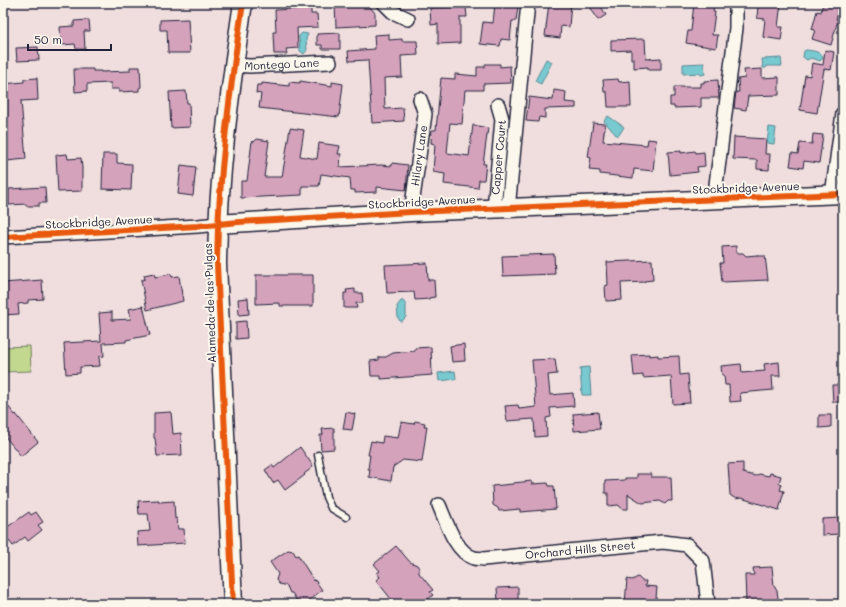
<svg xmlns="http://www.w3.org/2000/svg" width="846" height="607" viewBox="0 0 846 607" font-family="Mali,sans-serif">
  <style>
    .green { fill: #c2d88e; stroke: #727d64 }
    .water { fill: #78cad0; stroke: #568794 }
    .building { fill: #d5a2bc; stroke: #22223b }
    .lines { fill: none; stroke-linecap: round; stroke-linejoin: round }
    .lane-casing { stroke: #22223b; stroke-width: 9 }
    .street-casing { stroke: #22223b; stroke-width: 16 }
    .secondary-casing { stroke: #22223b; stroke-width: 21 }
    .lane { stroke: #fbf7ec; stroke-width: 6 }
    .street { stroke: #fbf7ec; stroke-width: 13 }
    .secondary { stroke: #fbf7ec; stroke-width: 18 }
    .cycleway-casing { stroke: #fbf7ec; stroke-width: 8 }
    .cycleway { stroke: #e8590c; stroke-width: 6 }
    .labels { text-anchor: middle; stroke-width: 4; stroke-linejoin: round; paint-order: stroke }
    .street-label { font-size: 11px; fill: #22223b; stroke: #fbf7ec }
  </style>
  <rect width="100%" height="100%" fill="#f0dede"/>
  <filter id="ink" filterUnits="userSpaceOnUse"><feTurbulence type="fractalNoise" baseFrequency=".025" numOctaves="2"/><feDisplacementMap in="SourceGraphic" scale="8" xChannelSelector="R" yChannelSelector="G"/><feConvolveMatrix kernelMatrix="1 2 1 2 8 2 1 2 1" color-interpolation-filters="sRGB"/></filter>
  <g filter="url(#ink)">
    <!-- green -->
    <path class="green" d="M30,346L31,371L3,372V347Z"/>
    <!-- water -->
    <g class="water">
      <path d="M302,33L308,34L306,39L307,50L304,54L300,51L299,36Z"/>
      <path d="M806,50C813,51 821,51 823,58L820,61L811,58L807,60L803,57L804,51Z"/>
      <path d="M781,58L782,66H767L766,68H763L762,59Z"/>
      <path d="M546,59L552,62L541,84L535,81Z"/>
      <path d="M704,63L705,74L701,75L699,73L683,74V64Z"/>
      <path d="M608,116L624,127L619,135H616L604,121Z"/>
      <path d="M769,127L776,128L774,144L767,143Z"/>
      <path d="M401,301H403L406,305V317L402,321H400L398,318L397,306Z"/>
      <path d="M589,367L591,395H582L580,368Z"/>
      <path d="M455,371L456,379L439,381L438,373Z"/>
    </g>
    <!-- building -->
    <g class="building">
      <path d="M364,3V6H369L375,13V25L336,27L335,4Z"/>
      <path d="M495,3H510L509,5L518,6L516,21H512L510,40L501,39L500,46L480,44L483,22L493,23Z"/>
      <path d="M549,3H571L569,27L561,26L560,38L545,36Z"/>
      <path d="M588,3H599L606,15L598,20Z"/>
      <path d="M694,3H714L713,12H715L712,35H718L716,48L686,43L688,31H691Z"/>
      <path d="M764,3H781L778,27H783L781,40L763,37L765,19L757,18L758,6L763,7Z"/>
      <path d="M823,3H829L840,7L836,19L838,20L831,45L812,39L815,30L812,29L817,11L821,12Z"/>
      <path d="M466,7L467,17H460V43L438,44V24L431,25L430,8Z"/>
      <path d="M311,8V14H317L318,27L297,28L298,48L286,49L287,54H274L273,32H276L275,10Z"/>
      <path d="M188,19L190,53H168L167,30H160V20Z"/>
      <path d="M89,20L90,31H84L85,49H76L75,44L61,45L60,27L74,26V21Z"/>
      <path d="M340,33V49H322V45H317V34Z"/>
      <path d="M389,34V40L402,39V41H417L418,55L401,56L402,77L384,78L385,109L403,108L404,121L372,123L368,60L349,61L348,51L375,49L374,35Z"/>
      <path d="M645,39L646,59L661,58V70H648V67L634,68V59H631V50L611,51V40Z"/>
      <path d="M38,47L39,60L17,61L16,48Z"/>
      <path d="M825,50L834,52L831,70L824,69L817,113L800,110L805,75L810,76L812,63L823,65Z"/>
      <path d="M485,64H500V67L510,66L511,83L483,84V90H465L462,124L450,123L447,153L469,156L473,125L488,128L483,164H486L484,180H479L478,188L444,184L445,174L433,172L435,144L431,143L432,130H436L441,78L455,79V74L477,76V67H485Z"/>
      <path d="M130,67H140L141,87L139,88V91L119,92V89H111V83L87,84V91L75,92L74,69H93V71H101V72L130,71Z"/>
      <path d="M762,69V78L779,77V95L748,96L746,110L734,108L736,92H739L738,79L745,78L744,70Z"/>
      <path d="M37,78L38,100L21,101L26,159L7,161L3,102V84L24,82V79Z"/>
      <path d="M618,79L619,82L630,81L631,107H608L607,92H604L603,80Z"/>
      <path d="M718,80L719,98H701V107L674,108V106H670V97H674V87H701V83H704V81Z"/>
      <path d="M300,81L332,86V82L343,84L339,117L259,108L261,94L256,93L257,85H262V83L289,86V82L300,83Z"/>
      <path d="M554,90L566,92L565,102L576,103V108L545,109V118L539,117L538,122L526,121L529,97L553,100Z"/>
      <path d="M186,91L187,103H189L190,127L171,128L169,92Z"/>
      <path d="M593,123L605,124L603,141L647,145L648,139L656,140L653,171L634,169L633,178L600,174V171L589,170L591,158L588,157Z"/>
      <path d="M290,128L304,130L300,156L317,159L319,143L340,146L338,154H341L340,167L381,165L392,166V163L408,165L406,190L377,187V192L355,193V190H351L350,178L321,174L319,186H302V195L241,198V181H247L252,141L254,142L257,139L269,141L264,177H282Z"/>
      <path d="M813,134L823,135L819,163L804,161L803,168L790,166L792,153L798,154L800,143L812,144Z"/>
      <path d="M734,137L766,139L765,154H770L769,170L757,169V160L733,159Z"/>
      <path d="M681,151V153L695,151L696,153L704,152L705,166L697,167L698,172L670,175L668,152Z"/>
      <path d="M67,154L68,159L81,158L82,168V191L58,192L56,155Z"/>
      <path d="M103,154H117V163L132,164L131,190L102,189Z"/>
      <path d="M181,165L196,167L193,196L178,194Z"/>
      <path d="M45,187L46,203H39V206H26V204L9,205V189Z"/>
      <path d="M736,246V253H743L746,256L757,255V256H765L768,280L722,282L720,263H723L722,247Z"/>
      <path d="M554,254L555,274L503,276L502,256Z"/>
      <path d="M652,260L653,280L644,281L645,282L621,283L622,300L606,301L605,286L608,285L607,262Z"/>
      <path d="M427,263L428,280H434L435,297L429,298V299L415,300L414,292L387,293L385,265Z"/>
      <path d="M154,273L155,277L171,274L172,277L179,276L183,301L147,310L141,280L145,279L144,275Z"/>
      <path d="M256,275H313V306H280V303L256,304Z"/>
      <path d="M42,280L43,299L28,300V303L18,304L19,314L3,315V283Z"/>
      <path d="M355,289V293H362L363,303H356L357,308H344V293H347L346,290Z"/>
      <path d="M248,298L249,314L239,315L238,299Z"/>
      <path d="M143,306L150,335L126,340V342L103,343L104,356L99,357L100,366L80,367V373L66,374L64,343L101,341L99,313L112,312V320L131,319L129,309Z"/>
      <path d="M246,321L247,338L236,339V322Z"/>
      <path d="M464,344L465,361L452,362L450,346Z"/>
      <path d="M431,347L432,375L381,379V376H371L370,361L379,360V357H386L393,353L415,351V348Z"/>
      <path d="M649,354V356L658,355V357L679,356L680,375L688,374L690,403L673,404L671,376L643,378V375L634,376L632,355Z"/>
      <path d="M555,359L557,374L548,375L550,395L573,393L574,406L550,408L551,417L546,418L547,436L535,437L534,419L507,421L505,406L518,405L519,409L536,407L532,360Z"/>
      <path d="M779,362L780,376H772L773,390L740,393L741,401L730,402L729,385H725L724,375H722L721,366L741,364L742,373L765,371L764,364Z"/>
      <path d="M832,385H843V402H833Z"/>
      <path d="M8,406L15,415L16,414L38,442L21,456L3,434V410Z"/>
      <path d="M171,412L173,434L181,433L182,455L157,456L155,438H154V413Z"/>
      <path d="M346,412L355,414L352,430L343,429Z"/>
      <path d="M598,412L600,429L574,431L573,414Z"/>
      <path d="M819,415H831V427L819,428Z"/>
      <path d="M415,421L425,423L424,426H427L422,462L403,460L393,467L391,481L369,477L370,469H368L370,455H368L371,441L382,443L383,436L398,438L401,422L414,424Z"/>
      <path d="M334,428V449L321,450L320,435H323L322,429Z"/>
      <path d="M300,447L313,466L311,467L312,468L304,474L305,475L285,490L278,480L273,483L265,470L272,465L274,468Z"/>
      <path d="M743,463V473L756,476L759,474L769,476L770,473L781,476L779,483L782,484L780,490L784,491L779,510L741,498L736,499L730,495L728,464Z"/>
      <path d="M637,474H651V477H671L672,501H668L665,504L660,501L642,503L628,494V509H623L618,505L608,506V493H605V481L625,480V478H637Z"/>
      <path d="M532,481V484L548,483L549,486H554L556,509L520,512V509L499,511L498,508L493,505L492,486L513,484V483Z"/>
      <path d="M159,500V502L174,501L175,519L177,518L178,529H184L185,543L138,546L137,532L150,531L148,514H139L138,501Z"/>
      <path d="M29,512L31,515L36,512L43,522L38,525L42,530L28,541L25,537L13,546L9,541L3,545V530Z"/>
      <path d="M839,518V534L822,535V519Z"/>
      <path d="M396,546L410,562L417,565L419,568V573L433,590L430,592L433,595L422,604H395L376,580L380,577L377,573L380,571L374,564Z"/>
      <path d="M288,550L293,551L296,556L298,555L314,581L315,580L322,590L304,604H299L292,593H290L287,586L279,584L276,580L278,574L270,562Z"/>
      <path d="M772,567L774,586L777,591L778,598L774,604H748V602H746L745,575H754L753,568Z"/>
      <path d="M638,577L642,581H646L645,586L657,587L656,598L658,604H625L627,579L632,580Z"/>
      <path d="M518,587V600L498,601L497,588Z"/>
    </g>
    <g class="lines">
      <defs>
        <path id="lane" d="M318,455L326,497L331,508L346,517"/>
        <g id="street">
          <path d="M384,3L393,12L408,19"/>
          <path id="s1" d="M234,65L250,66L330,62"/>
          <path d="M832,195L843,113"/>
          <path d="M714,200L736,28V3"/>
          <path id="s2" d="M494,209L502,119L498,105"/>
          <path d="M508,209L528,3"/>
          <path id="s3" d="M411,212L425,114L420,99"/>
          <path d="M3,237L198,226L217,224"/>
          <path id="s4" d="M439,505C446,521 455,552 474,558C477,559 480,558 483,559L663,542L687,545L703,561L708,604"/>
        </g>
        <g id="secondary">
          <path d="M217,224L411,212L843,194"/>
          <path d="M233,604L217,264C218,177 230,90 243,3"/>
        </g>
      </defs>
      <!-- lane casing -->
      <use href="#lane" class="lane-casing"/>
      <!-- street casing -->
      <use href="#street" class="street-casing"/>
      <!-- secondary casing -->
      <use href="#secondary" class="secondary-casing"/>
      <!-- lane -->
      <use href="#lane" class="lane"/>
      <!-- street -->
      <use href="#street" class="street"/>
      <!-- secondary -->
      <use href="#secondary" class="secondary"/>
      <defs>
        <g id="cycleway">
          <path d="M3,237L198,226L239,222L411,212L843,194"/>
          <path d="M233,604L217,264C218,177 230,90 243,3"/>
        </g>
      </defs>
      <!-- cycleway casing -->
      <use href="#cycleway" class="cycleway-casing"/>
      <!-- cycleway -->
      <use href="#cycleway" class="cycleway"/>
    </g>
  </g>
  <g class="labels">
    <!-- street labels -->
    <g class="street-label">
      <text dy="4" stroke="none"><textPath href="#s1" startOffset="48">Montego Lane</textPath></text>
      <text dy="4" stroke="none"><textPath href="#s3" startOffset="57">Hilary Lane</textPath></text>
      <text dy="4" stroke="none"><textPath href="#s2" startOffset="52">Capper Court</textPath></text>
      <text transform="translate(746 188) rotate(-2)" y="4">Stockbridge Avenue</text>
      <text transform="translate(422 202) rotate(-3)" y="4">Stockbridge Avenue</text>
      <text transform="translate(99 222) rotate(-3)" y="4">Stockbridge Avenue</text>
      <text transform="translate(210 303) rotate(-92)" y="4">Alameda de las Pulgas</text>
      <text dy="4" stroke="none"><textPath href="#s4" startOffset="172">Orchard Hills Street</textPath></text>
    </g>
  </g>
  <!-- margin -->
  <rect width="846" height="607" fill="none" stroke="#fbf7ec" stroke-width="16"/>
  <rect x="8" y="8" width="830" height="591" fill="none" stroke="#22223b" stroke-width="1.5" filter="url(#ink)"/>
  <!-- scale -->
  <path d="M28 44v6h83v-6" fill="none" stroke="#22223b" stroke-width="2"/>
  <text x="34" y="44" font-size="12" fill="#22223b" stroke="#fbf7ec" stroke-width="3" paint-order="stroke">50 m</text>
</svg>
